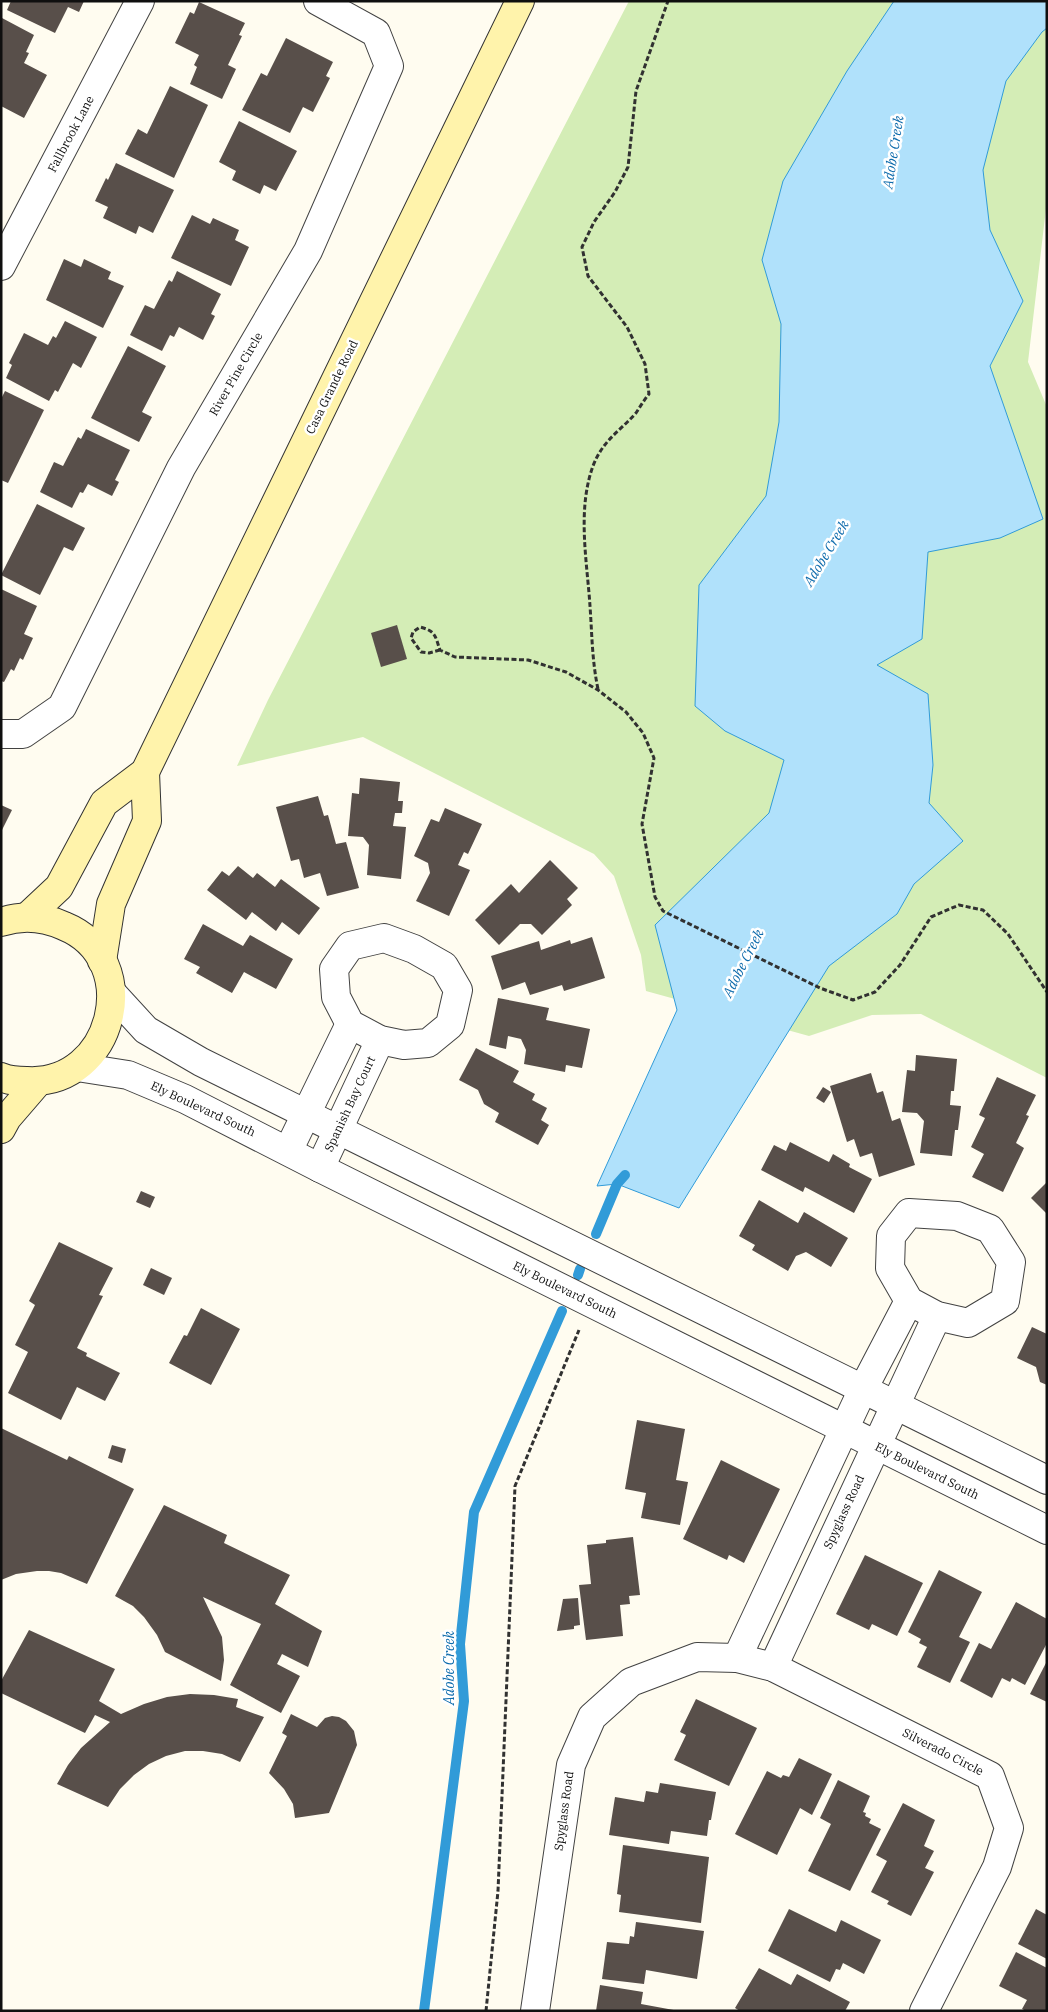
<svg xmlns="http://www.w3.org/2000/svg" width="1048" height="2012" viewBox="0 0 1048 2012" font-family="'IBM Plex Serif',serif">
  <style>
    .green { fill: #d4edb6 }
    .water { fill: #b0e1fb; stroke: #319bd8 }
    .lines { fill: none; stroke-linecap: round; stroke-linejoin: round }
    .stream { stroke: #319bd8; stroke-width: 10 }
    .building { fill: #584f4a }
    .minor-casing { stroke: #424242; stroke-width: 30 }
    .tertiary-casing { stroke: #424242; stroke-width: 30 }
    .secondary-casing { stroke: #313131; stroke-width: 30 }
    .path { stroke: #313131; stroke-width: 3; stroke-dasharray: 5 2.5; stroke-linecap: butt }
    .minor { stroke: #fff; stroke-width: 28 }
    .tertiary { stroke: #fff; stroke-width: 28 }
    .secondary { stroke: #fff3ab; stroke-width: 28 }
    .labels { text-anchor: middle; stroke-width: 5; stroke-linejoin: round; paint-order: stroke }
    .street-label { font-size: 12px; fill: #0f0f0f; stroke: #fff }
    .water-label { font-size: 14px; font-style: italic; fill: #0d6bac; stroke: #fff }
  </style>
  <rect width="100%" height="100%" fill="#fffcf0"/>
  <!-- green -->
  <path class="green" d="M629,1H1047V200L1028,362L1047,407V1078L921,1014L872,1015L809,1036L646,991L641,955L614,876L594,854L363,737L237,766L268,700Z"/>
  <!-- water -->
  <path class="water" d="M894,1H1047V28L1042,32L1006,81L983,170L990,230L1023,301L990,366L1043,519L1000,538L928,552L922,639L877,665L928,694L933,765L929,803L963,841L914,884L897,914L829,966L679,1208L617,1184L597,1186L677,1010L655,925L769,813L784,760L725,731L695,706L699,585L766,496L779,422L781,324L762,260L783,181L847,71Z"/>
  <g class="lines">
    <!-- stream -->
    <g class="stream">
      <path d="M596,1234L617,1184L625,1175"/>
      <path d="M578,1275L580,1269"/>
      <path d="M424,2011L464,1701L460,1644L474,1512L562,1311"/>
    </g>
  </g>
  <!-- building -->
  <g class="building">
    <path d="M11,1H84L79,12L68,7L55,33L7,10Z"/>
    <path d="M199,2L245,23L239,35L242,36L228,65L236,69L222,99L190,84L197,67L194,65L199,55L175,43L190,12L194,14Z"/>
    <path d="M2,18L34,35L26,52L29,53L24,63L47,75L24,118L1,106Z"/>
    <path d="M286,38L333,62L326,76L330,78L313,112L303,107L290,133L242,110L261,73L267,76Z"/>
    <path d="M170,86L208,105L174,178L125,154L138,129L147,134Z"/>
    <path d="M239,121L297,151L276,191L264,185L260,194L232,180L236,171L219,162Z"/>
    <path d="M116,163L174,190L153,233L139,226L136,234L103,218L108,207L95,201L106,178L108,180Z"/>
    <path d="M192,215L210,224L213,218L239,230L235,240L249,247L231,286L171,258Z"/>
    <path d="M64,259L81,267L84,259L111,272L108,279L124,286L103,328L46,300Z"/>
    <path d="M177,271L221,294L211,314L215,316L203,340L179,327L174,337L170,335L162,351L130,335L145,305L154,309L169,280L172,282Z"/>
    <path d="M65,321L97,337L81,368L73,363L58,392L55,390L49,401L6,378L12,365L9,363L24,333L48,345L53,336L56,338Z"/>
    <path d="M128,346L166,366L142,412L152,417L139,442L91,418Z"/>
    <path d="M5,391L44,410L8,483L1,480V399Z"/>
    <path d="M86,429L130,450L115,480L119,482L112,496L88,484L83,493L80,492L72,508L40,492L54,462L63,466L78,437L81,439Z"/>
    <path d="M37,504L85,528L73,551L64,547L40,595L1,575Z"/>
    <path d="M1,589L37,606L24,634L33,638L23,660L20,658L14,671L11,669L4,682L1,681Z"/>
    <path d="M397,625L407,659L381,667L371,633Z"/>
    <path d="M360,778L400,782L398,801H403L402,813H395L393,826L406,827L401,879L367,875L369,845L363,837L348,836L352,793L359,794Z"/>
    <path d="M318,796L324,816L328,815L336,844L346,842L359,888L327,896L320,873L304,878L299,859L291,861L276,807Z"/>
    <path d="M1,805L12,810L1,832Z"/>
    <path d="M445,808L482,824L468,854L464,852L458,865L470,870L449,916L416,901L430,873L428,863L414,856L431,819L439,822Z"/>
    <path d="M550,860L578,888L567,899L572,905L542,935L531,924H520L499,945L475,920L511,884L519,893Z"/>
    <path d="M238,866L253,878L257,873L275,887L281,879L320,908L299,935L282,922L276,931L252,912L246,920L207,890L222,871L229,876Z"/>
    <path d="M203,924L243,946L250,935L293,959L276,989L244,972L232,993L196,973L200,967L184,959Z"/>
    <path d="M592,937L605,978L564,991L562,985L530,995L525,982L502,990L491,956L539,941L541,950L570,940L571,944Z"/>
    <path d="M498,998L549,1008L546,1020L590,1029L582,1068L566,1065L565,1072L524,1064L526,1050L521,1039L508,1036L506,1049L489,1045Z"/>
    <path d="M476,1048L519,1071L513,1082L535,1094L532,1100L547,1108L541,1120L549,1125L538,1145L495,1122L499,1113L484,1104L478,1090L459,1080Z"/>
    <path d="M916,1055L957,1059L954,1091H951L950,1105L961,1106L958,1130H955L952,1156L920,1153L924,1121L917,1113L902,1112L907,1070L915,1071Z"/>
    <path d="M871,1073L877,1093L883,1091L892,1121L900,1118L915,1165L879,1177L872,1153L860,1157L854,1139L847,1142L830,1086Z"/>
    <path d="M997,1077L1036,1095L1026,1115L1029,1116L1016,1143L1024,1148L1003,1192L972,1177L984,1154L971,1147L985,1118L979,1115Z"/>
    <path d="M823,1087L831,1092L824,1103L816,1098Z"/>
    <path d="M790,1142L829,1162L833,1154L850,1164L849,1167L872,1179L854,1213L805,1187L803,1192L761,1170L774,1145L786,1151Z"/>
    <path d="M1047,1182V1214L1031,1198Z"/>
    <path d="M141,1191L155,1197L150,1208L136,1202Z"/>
    <path d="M759,1200L798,1223L804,1212L848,1238L831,1267L806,1252L796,1256L788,1271L752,1250L755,1245L739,1236Z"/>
    <path d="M59,1242L113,1268L99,1295L103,1296L77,1348L87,1353L86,1356L120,1373L105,1401L77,1387L61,1420L8,1393L28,1352L15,1345L35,1305L29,1301Z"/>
    <path d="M151,1268L172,1278L164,1295L143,1285Z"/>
    <path d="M201,1308L240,1329L211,1385L169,1363L184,1335L187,1336Z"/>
    <path d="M1032,1327L1047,1334V1385L1040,1382L1036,1367L1017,1358Z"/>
    <path d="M637,1420L685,1429L676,1480L688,1482L680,1525L641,1518L646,1493L625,1489Z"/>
    <path d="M1,1428L67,1460L69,1456L134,1489L87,1584L61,1573L49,1571H37L16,1574L1,1580Z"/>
    <path d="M112,1445L126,1449L122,1463L108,1458Z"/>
    <path d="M721,1460L780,1489L744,1563L729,1555L727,1560L683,1539Z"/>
    <path d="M164,1505L227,1535L224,1543L290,1575L275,1604L322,1631L308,1667L282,1654L277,1664L300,1676L281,1713L230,1685L261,1624L203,1597L222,1637L224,1660L221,1681L165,1652L157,1635L144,1617L133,1606L115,1596Z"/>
    <path d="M633,1537L640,1595L629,1596L630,1604L620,1605L623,1636L586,1640L579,1585L591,1584L587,1545L606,1543V1540Z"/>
    <path d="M865,1555L923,1583L897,1636L872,1624L869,1630L836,1614Z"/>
    <path d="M939,1570L982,1592L959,1637L970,1642L950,1683L917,1667L927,1647L919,1643L921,1639L908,1632Z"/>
    <path d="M578,1598L580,1625L574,1626V1629L557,1631L563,1599Z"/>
    <path d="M1016,1602L1047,1619V1643L1025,1685L1012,1678L1010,1682L1002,1678L992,1698L960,1681L979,1643L991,1649Z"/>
    <path d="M29,1630L115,1669L99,1701L121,1714L144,1704L167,1697L190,1694L214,1695L238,1699L236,1707L264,1717L240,1762L222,1754L203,1751H185L166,1756L149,1764L134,1775L120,1789L108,1807L57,1784L68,1765L81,1748L110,1722L95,1715L85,1733L1,1693V1681Z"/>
    <path d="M1047,1661V1702L1030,1694Z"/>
    <path d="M696,1699L757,1728L729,1786L674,1760L686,1735L680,1732Z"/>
    <path d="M291,1714L317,1727L325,1718L332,1716L339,1717L346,1721L354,1731L357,1745L329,1813L295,1818L293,1804L284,1789L269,1773L287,1736L282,1733Z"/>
    <path d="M799,1758L832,1774L812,1815L800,1808L777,1855L735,1834L767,1771L781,1778L783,1775L789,1777Z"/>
    <path d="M838,1780L870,1796L863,1812L866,1813L865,1816L871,1819L869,1823L881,1829L850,1891L808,1871L831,1824L820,1818Z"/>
    <path d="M660,1783L716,1792L711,1820H709L707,1836L671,1831L669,1844L609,1835L615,1797L644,1802L646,1791L658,1793Z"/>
    <path d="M903,1803L935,1820L924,1846L934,1851L925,1868L934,1872L911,1916L887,1904L889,1901L871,1892L887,1861L876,1855Z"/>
    <path d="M623,1845L709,1857L701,1923L619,1912L621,1895L617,1894Z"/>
    <path d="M789,1909L836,1932L841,1920L881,1940L864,1974L843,1963L840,1970L836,1969L830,1982L768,1951Z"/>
    <path d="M1036,1909L1047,1915V1959L1018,1944Z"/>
    <path d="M636,1922L704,1931L697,1979L646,1970L644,1984L602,1979L607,1942L629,1944L630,1936L634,1937Z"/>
    <path d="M1016,1952L1047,1968V2011H1026L1022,2009L1027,2000L999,1986Z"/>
    <path d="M759,1968L791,1985L797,1974L850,2002L845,2011H740L735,2008Z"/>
    <path d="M600,1985L643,1992L641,2004L679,2011H596Z"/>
  </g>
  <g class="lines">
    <defs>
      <g id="minor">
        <path d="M1,266L140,1"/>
        <path d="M1,734H23L62,707L181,468L308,251L389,66L376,33L318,1"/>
        <path d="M384,938L414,949L444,966L458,990L450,1025L428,1043L404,1045L380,1040L350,1024L336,997L334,969L350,946Z"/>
        <path d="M288,1151L350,1024"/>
        <path d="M320,1168L380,1040"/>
        <path d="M909,1213L957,1216L990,1229L1011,1262L1005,1301L968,1323L937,1316L909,1301L890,1268L891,1236Z"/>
        <path d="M737,1658L863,1389L909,1301"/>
        <path d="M773,1667L937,1316"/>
        <path d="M535,2011L571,1765L592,1717L631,1682L697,1657L737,1658L773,1667L990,1776L1009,1828L997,1867L924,2011"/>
      </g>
      <g id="tertiary">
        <path d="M112,993L146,1030L201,1062L1047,1480"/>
        <path d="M77,1067L128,1075L185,1099L320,1168L1047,1530"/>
      </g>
      <g id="secondary">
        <path d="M27,917L59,887L104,803L145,772L520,1"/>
        <path d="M1,922C22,915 44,917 64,926C145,959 114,1086 27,1081C18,1081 10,1081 1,1077"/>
        <path d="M102,961L111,904L147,821L145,772"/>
        <path d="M1,1129L7,1118L38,1082"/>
      </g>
    </defs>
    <!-- minor casing -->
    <use href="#minor" class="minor-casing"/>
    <!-- tertiary casing -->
    <use href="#tertiary" class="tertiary-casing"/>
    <!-- secondary casing -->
    <use href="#secondary" class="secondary-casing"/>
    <!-- path -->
    <g class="path">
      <path d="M440,650L429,653L421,652L411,638L413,632L420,627C436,631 435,636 440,650L455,657L528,660L566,672L598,690L626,712L643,733L654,758L642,824L655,897L663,911L820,988L853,1000L875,992L900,965L931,917L959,905L983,910L1008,934L1047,992"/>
      <path d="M598,689C592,661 592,634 590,606C587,561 577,510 593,466C603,440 619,432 636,413C640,407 644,400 649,394L645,364L627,327L588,276L582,247L594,222L615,192L628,167L636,91L668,1"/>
      <path d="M486,2011L498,1891L515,1486L579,1330"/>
    </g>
    <!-- minor -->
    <use href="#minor" class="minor"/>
    <!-- tertiary -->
    <use href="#tertiary" class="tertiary"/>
    <!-- secondary -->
    <use href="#secondary" class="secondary"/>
  </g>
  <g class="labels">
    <!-- street labels -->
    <g class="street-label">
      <text transform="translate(71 134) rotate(-62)" y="4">Fallbrook Lane</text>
      <text transform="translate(236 374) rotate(-60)" y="4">River Pine Circle</text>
      <text transform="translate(332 387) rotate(-64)" y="4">Casa Grande Road</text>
      <text transform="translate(350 1104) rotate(-65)" y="4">Spanish Bay Court</text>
      <text transform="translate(203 1109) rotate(25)" y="4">Ely Boulevard South</text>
      <text transform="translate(565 1290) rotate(26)" y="4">Ely Boulevard South</text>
      <text transform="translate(927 1471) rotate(26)" y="4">Ely Boulevard South</text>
      <text transform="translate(844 1512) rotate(-65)" y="4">Spyglass Road</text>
      <text transform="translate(943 1752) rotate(27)" y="4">Silverado Circle</text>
      <text transform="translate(564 1811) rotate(-82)" y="4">Spyglass Road</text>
    </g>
    <!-- water labels -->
    <g class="water-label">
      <text transform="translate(893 152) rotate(-81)" y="5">Adobe Creek</text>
      <text transform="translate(826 553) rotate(-59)" y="5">Adobe Creek</text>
      <text transform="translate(743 963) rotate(-63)" y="5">Adobe Creek</text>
      <text transform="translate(449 1668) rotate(-90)" y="5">Adobe Creek</text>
    </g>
  </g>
  <!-- border -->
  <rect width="1048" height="2012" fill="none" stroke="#0f0f0f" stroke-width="5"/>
</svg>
